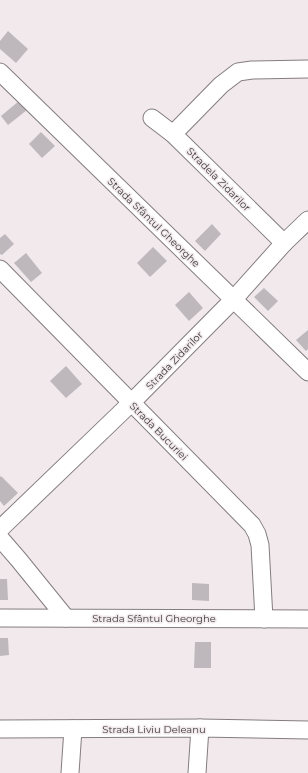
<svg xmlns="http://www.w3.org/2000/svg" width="308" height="773" viewBox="0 0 308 773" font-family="Montserrat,sans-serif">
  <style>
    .building { fill: #beb8bd }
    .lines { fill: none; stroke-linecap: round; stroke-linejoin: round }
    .minor-casing { stroke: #847d7f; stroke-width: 19 }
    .minor { stroke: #fff; stroke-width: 17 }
    .labels { text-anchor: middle; stroke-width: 3; stroke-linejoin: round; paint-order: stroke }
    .street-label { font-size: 10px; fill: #3d3a3b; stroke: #f1e9eb }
  </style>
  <rect width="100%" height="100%" fill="#f1e9eb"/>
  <!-- building -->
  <g class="building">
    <path d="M8,31L28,49L16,63L0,49V41Z"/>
    <path d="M19,101L27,110L8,125L1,116Z"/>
    <path d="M41,132L55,146L42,158L29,144Z"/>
    <path d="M212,224L221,234L205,251L195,241Z"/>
    <path d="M5,234L14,244L2,255L0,254V238Z"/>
    <path d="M153,247L167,261L150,277L137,263Z"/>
    <path d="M26,253L42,273L31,282L14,263Z"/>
    <path d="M264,288L278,301L268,311L254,297Z"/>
    <path d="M189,292L203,308L189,321L175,305Z"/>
    <path d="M308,330V349L306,351L296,340Z"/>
    <path d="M66,366L82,384L66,398L50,381Z"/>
    <path d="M1,476L18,493L4,506L0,501V477Z"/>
    <path d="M0,579H7L8,600H0Z"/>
    <path d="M192,583L209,584V601L192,600Z"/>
    <path d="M0,638H8L9,655L0,656Z"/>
    <path d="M195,642H211V668H194Z"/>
  </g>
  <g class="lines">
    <defs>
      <g id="minor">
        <path d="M0,72L308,372"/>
        <path d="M152,118L173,134L284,243"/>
        <path d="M173,134L221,85L238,72L252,70L308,69"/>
        <path d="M0,269L252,525L257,534L260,545L264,619"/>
        <path d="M0,529L131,403L233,300L284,243L308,220"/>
        <path d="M0,538L19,560L66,618"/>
        <path d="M0,618L308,619"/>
        <path d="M0,729L200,728L308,730"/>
        <path d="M70,773L73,729"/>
        <path d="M197,773L200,728"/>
      </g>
    </defs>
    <!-- minor casing -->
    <use href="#minor" class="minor-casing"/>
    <!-- minor -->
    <use href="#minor" class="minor"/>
  </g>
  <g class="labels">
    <!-- street labels -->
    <g class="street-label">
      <text transform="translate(219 179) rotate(45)" y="4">Stradela Zidarilor</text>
      <text transform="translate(154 222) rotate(44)" y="4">Strada Sfântul Gheorghe</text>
      <text transform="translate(174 360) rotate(-46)" y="4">Strada Zidarilor</text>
      <text transform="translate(159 431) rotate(45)" y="4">Strada Bucuriei</text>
      <text x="154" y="622">Strada Sfântul Gheorghe</text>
      <text x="154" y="733">Strada Liviu Deleanu</text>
    </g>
  </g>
</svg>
